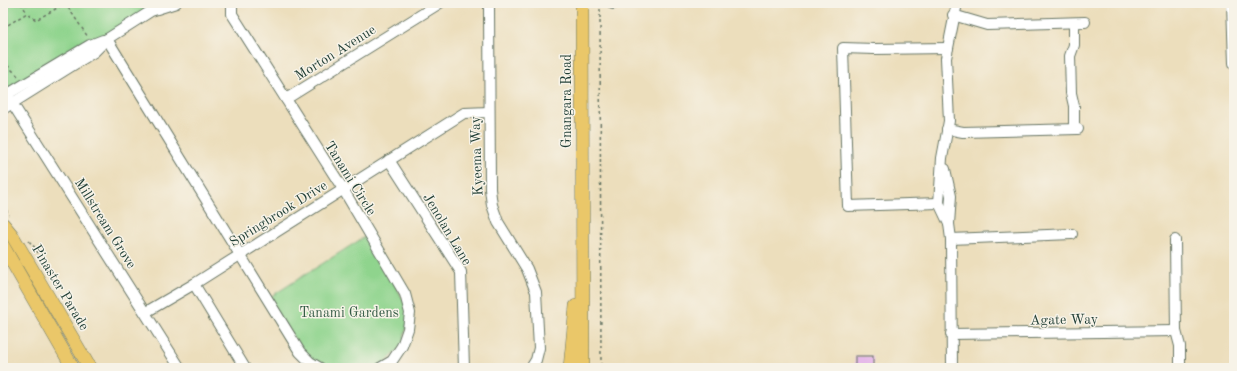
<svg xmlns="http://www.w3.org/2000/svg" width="1237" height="371" viewBox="0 0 1237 371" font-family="'Old Standard TT',serif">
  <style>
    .green { fill: #8fd48d; stroke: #578860 }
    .building { fill: #e2aee9 }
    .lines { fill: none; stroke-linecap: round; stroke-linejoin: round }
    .minor-casing { stroke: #677564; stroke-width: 12 }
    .major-casing { stroke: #677564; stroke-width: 14 }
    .path { stroke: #677564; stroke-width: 1.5; stroke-dasharray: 3 3; stroke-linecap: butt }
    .minor { stroke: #fff; stroke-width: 10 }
    .major { stroke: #eac769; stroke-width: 13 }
    .labels { text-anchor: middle; stroke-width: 3; stroke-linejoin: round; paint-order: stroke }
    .street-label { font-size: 14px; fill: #1f3d34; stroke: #f7f3e8 }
    .park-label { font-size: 14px; fill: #355b46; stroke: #f7f3e8 }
  </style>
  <rect width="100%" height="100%" fill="#f7f3e8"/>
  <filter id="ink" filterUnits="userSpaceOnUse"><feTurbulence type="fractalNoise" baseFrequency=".025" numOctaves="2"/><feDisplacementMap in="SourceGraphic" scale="8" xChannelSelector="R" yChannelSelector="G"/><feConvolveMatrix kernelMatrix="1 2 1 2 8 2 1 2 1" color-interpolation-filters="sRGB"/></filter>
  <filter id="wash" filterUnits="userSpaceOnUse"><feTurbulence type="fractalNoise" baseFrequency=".012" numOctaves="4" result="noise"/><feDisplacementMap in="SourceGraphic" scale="16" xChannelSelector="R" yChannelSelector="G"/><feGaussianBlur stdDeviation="0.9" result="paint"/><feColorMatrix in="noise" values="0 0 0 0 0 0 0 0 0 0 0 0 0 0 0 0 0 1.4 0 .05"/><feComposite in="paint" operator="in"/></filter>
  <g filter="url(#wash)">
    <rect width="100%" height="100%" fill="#ecdebc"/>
    <!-- green -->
    <g class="green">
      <path d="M3,3H176L3,97Z"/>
      <path d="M369,234L410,313L402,346L380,368H320L310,362L267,299Z"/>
    </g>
    <g id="blocks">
      <!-- building -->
      <rect class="building" x="855" y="356" width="18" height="12"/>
    </g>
  </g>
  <g filter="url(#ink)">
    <use href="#blocks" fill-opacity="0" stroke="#677564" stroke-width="1"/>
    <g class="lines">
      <defs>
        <g id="minor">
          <path d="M232,3V14L343,189L405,294L410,313L408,329L402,346L392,361L380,368"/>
          <path d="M489,3L490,189L492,205L498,222L527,269L536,292L539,348L536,360L531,368"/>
          <path d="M613,3V4"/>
          <path d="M1232,3L1234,63"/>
          <path d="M953,15L987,25L1085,22"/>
          <path d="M1074,23V45L1070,56L1071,93L1074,106V129"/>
          <path d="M107,39L300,352L310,362L320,368"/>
          <path d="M7,95L180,368"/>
          <path d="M3,97L90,45L103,40"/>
          <path d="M286,99L440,3"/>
          <path d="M3,109L94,52L107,39L151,11L176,3"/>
          <path d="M947,129L963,132L1078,129"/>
          <path d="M389,160L461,272L464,368"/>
          <path d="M945,169L951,196L949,224L951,239L952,368"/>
          <path d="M939,203L848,206L843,48L874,49L948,48"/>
          <path d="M949,224L939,203L942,158L949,121L946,58L957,3"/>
          <path d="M951,239L1072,234"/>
          <path d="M1175,240L1176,331L1180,346V368"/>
          <path d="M194,284L245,368"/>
          <path d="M146,312L194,284L464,113L489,112"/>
          <path d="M951,334L1176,331"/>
        </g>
        <g id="major">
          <path d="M582,3L583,368"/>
          <path d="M3,224L12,235L90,368"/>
          <path d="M3,246L73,368"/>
          <path d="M570,368L576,306"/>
        </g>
      </defs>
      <!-- minor casing -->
      <use href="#minor" class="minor-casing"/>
      <!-- major casing -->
      <use href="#major" class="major-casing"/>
      <!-- path -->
      <g class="path">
        <path d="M21,3L27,13"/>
        <path d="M65,3L88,37"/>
        <path d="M600,3L601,368"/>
        <path d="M3,28L27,13L36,20L66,3"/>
        <path d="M3,61L18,76"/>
        <path d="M3,204L9,215"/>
        <path d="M29,241L36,249L43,265"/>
        <path d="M69,308L82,330"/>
      </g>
      <!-- minor -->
      <use href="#minor" class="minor"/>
      <!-- major -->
      <use href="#major" class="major"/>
    </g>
  </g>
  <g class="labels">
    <!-- street labels -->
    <g class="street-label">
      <text transform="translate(335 52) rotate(-32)" y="5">Morton Avenue</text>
      <text transform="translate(566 101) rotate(-90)" y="5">Gnangara Road</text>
      <text transform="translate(476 156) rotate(-92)" y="5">Kyeema Way</text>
      <text transform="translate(351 178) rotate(58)" y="5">Tanami Circle</text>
      <text transform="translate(278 213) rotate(-32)" y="5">Springbrook Drive</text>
      <text transform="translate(106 223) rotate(58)" y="5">Millstream Grove</text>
      <text transform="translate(448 229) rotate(59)" y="5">Jenolan Lane</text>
      <text transform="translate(61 287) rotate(59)" y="5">Pinaster Parade</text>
      <text transform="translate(1064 319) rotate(-1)" y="5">Agate Way</text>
    </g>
    <!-- park labels -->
    <g class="park-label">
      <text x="349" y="317">Tanami Gardens</text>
    </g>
  </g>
  <!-- margin -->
  <rect width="1237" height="371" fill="none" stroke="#f7f3e8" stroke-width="16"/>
</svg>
